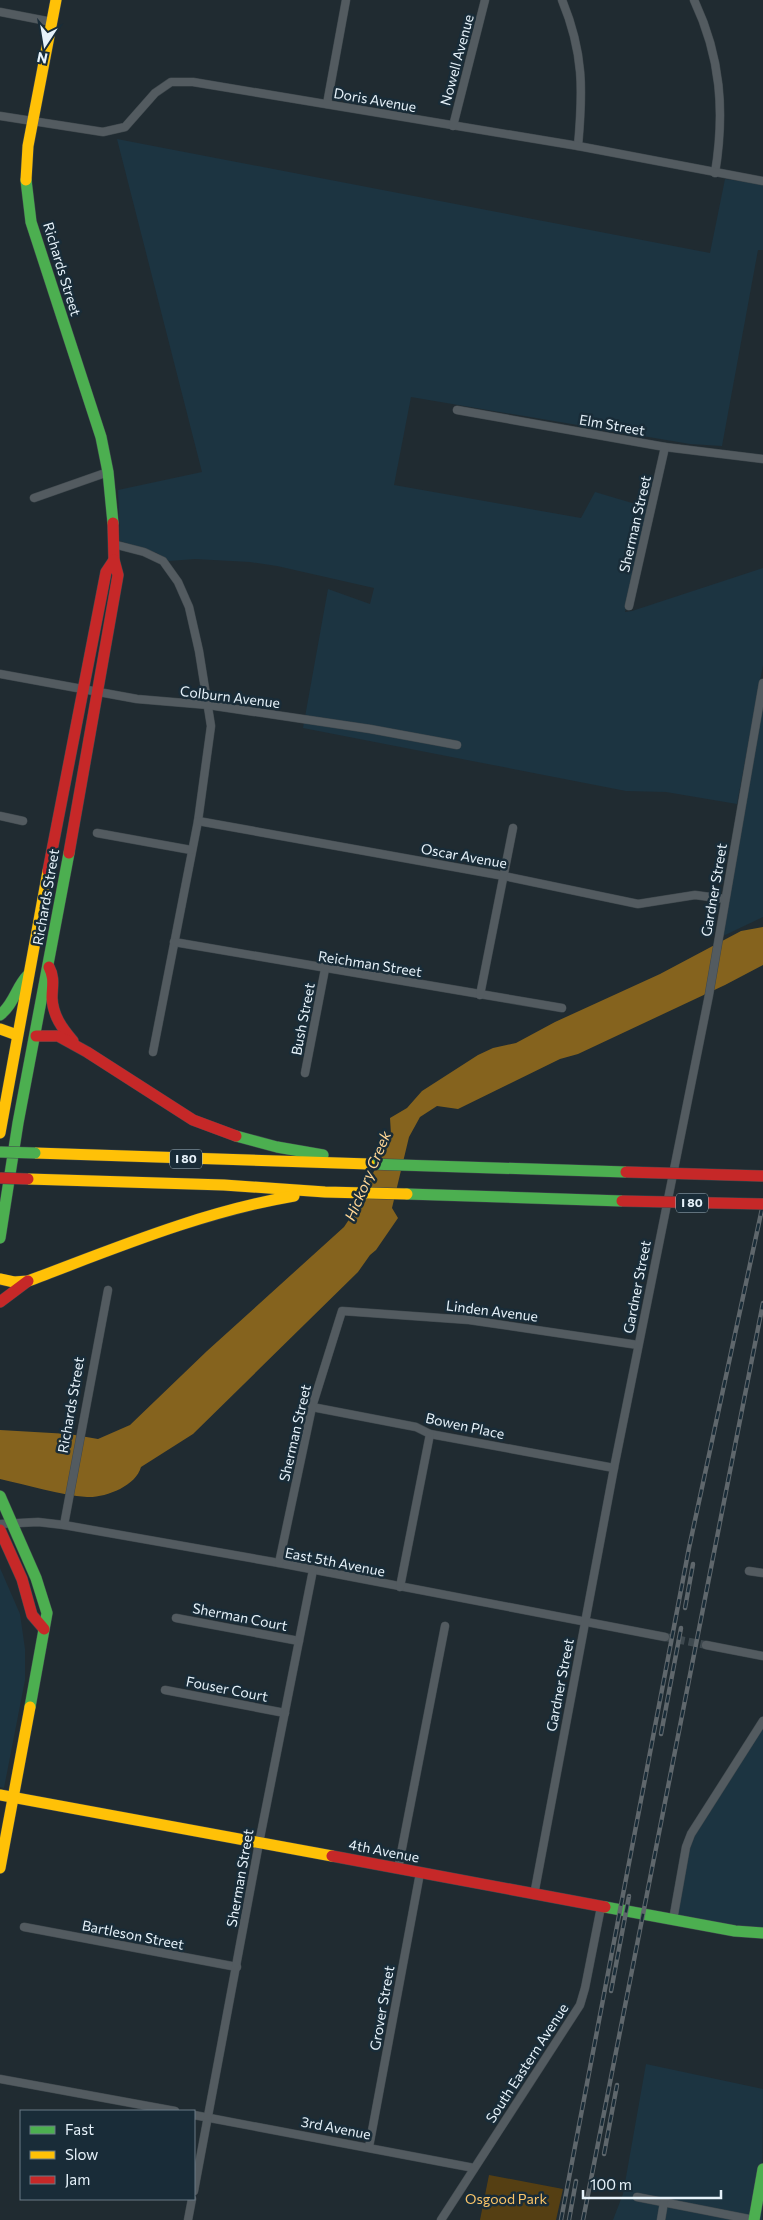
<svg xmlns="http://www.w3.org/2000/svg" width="763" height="2220" viewBox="0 0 763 2220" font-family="Commissioner,sans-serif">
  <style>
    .built { fill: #1c3441 }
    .green { fill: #553f13 }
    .water { fill: #85631e }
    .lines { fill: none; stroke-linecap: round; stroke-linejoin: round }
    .street-tunnel { stroke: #3e494f; stroke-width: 8; stroke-dasharray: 8 4; stroke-linecap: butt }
    .street-casing { stroke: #3f484d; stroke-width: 9 }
    .fast-casing { stroke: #3f484d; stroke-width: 12 }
    .slow-casing { stroke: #3f484d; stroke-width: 12 }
    .jam-casing { stroke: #3f484d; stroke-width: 12 }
    .street { stroke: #535b60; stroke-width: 8 }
    .fast { stroke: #4caf50; stroke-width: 11 }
    .slow { stroke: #ffc107; stroke-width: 11 }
    .jam { stroke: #c62828; stroke-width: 11 }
    .rail-casing { stroke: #5f676c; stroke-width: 4.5 }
    .rail { stroke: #192c38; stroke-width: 2.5; stroke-dasharray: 8; stroke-linecap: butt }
    .fast-bridge-casing { stroke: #3f484d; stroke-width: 12; stroke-linecap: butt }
    .jam-bridge-casing { stroke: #3f484d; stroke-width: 12; stroke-linecap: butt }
    .fast-bridge { stroke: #4caf50; stroke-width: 11 }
    .jam-bridge { stroke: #c62828; stroke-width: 11 }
    .labels { text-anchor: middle; stroke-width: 5; stroke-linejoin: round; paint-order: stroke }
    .shield { fill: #192c38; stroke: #a8b7c0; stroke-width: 1 }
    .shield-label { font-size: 12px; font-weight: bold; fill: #e6f2fa }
    .street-label { font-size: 14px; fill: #e6f2fa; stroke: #192c38 }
    .park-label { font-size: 14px; fill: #fbc569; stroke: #192c38 }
    .water-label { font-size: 15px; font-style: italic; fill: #ffd695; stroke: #192c38 }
  </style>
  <rect width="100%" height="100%" fill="#202b31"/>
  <!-- built -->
  <g class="built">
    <path d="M117,139L710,253L725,179L763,184V250H758L722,446L690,444L411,397L394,485L581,518L595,492L649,508L625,612L632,611L763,568V665L737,804L666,792L626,791L303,728L328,589L370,604L374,588L277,566L250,562L195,559L169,561L157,553L120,541L118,490L202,472Z"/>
    <path d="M763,708V917L721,937Z"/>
    <path d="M0,1568L20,1614L25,1649V1680L4,1788L0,1787Z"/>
    <path d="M763,1726V1934L674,1922L687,1848Z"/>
    <path d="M646,2064L763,2089L762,2220H613L623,2194Z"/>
  </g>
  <!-- green -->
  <path class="green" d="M489,2175L563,2189L556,2220H480Z"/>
  <!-- water -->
  <path class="water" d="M763,927V965L725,985L578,1054L560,1059L458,1109L437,1106L420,1117L409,1137L392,1208L398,1218L376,1250L370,1255L358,1272L193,1434L141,1467C136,1486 105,1498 87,1497C60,1495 27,1485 0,1479V1430L69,1434L98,1439L130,1425L207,1351L344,1227L358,1206L391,1134L390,1118L407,1108L422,1091L478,1055L493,1048L516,1043L555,1022L660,974L741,931Z"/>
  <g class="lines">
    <!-- street-tunnel -->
    <path class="street-tunnel" d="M665,1637L706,1645"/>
    <defs>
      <g id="street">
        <path d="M562,0C584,53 583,91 578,146"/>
        <path d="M694,0C721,57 725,112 715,173"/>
        <path d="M0,12L52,22"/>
        <path d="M327,104L346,0"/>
        <path d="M0,116L103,132L125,127L155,93L171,82H193L578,146L763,181"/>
        <path d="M453,126L485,0"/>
        <path d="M457,410L665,447L763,459"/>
        <path d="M34,498L108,472"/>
        <path d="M113,544L144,552L163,561L178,582L189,607L199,651L211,726L198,821L153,1052"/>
        <path d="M629,606L665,447"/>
        <path d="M0,674L137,699L208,705L370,729L457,745"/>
        <path d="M0,816L23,821"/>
        <path d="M198,821L504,876L638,904L695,895L725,899"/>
        <path d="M97,833L191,850"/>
        <path d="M174,942L562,1008"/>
        <path d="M480,995L513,828"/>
        <path d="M305,1073L325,969"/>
        <path d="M312,1407L416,1427L430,1434L614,1468"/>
        <path d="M0,1524L38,1522L64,1525L279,1563L665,1637"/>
        <path d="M64,1525L108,1290"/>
        <path d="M279,1563L312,1407L342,1311L469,1320L638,1345"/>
        <path d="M749,1571L763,1573"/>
        <path d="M400,1587L430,1434"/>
        <path d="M176,1618L299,1641"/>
        <path d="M706,1645L763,1656"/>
        <path d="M165,1690L285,1713"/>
        <path d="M398,1869L445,1626"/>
        <path d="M534,1895L614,1468L709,995L763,683"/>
        <path d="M673,1920L686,1847L691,1834L763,1721"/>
        <path d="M24,1927L237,1967"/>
        <path d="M0,2079L175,2111"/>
        <path d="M194,2115L474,2168"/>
        <path d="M369,2147L420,1873"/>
        <path d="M194,2191L259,1843L313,1570"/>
        <path d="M637,2197L754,2220"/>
        <path d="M188,2220L192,2199"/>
        <path d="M441,2220L580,2005L585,1988L601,1907"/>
        <path d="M661,2220L664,2202"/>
      </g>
      <g id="fast">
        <path d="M26,180L31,222L101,437L108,472L113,523"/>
        <path d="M0,1015C14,1004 16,987 28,975"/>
        <path d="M236,1136L277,1147L323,1155"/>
        <path d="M369,1164L626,1172"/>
        <path d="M407,1194L622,1201"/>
        <path d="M0,1238L18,1123L69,853"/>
        <path d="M0,1496L36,1578L47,1613L30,1707"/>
        <path d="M605,1907L735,1931L763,1933"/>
        <path d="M754,2220L763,2169"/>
      </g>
      <g id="slow">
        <path d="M26,180L28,146L56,0"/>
        <path d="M0,1029L17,1035"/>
        <path d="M0,1133L48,871"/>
        <path d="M35,1153L369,1164"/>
        <path d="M28,1179L224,1185L325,1192L407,1194"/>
        <path d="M0,1279L14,1282L28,1281C116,1248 201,1212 294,1196"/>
        <path d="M0,1795L332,1856"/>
        <path d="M0,1868L30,1707"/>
      </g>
      <g id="jam">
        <path d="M69,853L118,575L114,560L113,523"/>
        <path d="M48,871L106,572L114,560"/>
        <path d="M49,967C55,978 52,987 52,998C53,1016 62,1028 73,1041"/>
        <path d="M36,1036H58L87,1052L193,1120L236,1136"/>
        <path d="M0,1302L28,1281"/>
        <path d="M0,1530L22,1579L32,1615L44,1629"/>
        <path d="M332,1856L605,1907"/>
      </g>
    </defs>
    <!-- street casing -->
    <use href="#street" class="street-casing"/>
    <!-- fast casing -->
    <use href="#fast" class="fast-casing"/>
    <!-- slow casing -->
    <use href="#slow" class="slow-casing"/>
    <!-- jam casing -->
    <use href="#jam" class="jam-casing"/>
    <!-- street -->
    <use href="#street" class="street"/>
    <!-- fast -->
    <use href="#fast" class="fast"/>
    <!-- slow -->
    <use href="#slow" class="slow"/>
    <!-- jam -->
    <use href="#jam" class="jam"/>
    <defs>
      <g id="rail">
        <path d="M685,1608L693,1564"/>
        <path d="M661,1734L681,1628"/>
        <path d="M611,1991L629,1896"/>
        <path d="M604,2154L617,2085"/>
        <path d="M561,2220L689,1548L763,1204"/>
        <path d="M569,2220L576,2181"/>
        <path d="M583,2220L763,1303"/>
      </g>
    </defs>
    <!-- rail casing -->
    <use href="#rail" class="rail-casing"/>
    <!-- rail -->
    <use href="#rail" class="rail"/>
    <defs>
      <path id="fast-bridge" d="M0,1152L35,1153"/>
      <g id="jam-bridge">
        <path d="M626,1172L763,1176"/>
        <path d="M0,1178L28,1179"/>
        <path d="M622,1201L763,1204"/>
      </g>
    </defs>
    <!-- fast-bridge casing -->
    <use href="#fast-bridge" class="fast-bridge-casing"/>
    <!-- jam-bridge casing -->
    <use href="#jam-bridge" class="jam-bridge-casing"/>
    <!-- fast-bridge -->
    <use href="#fast-bridge" class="fast-bridge"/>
    <!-- jam-bridge -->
    <use href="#jam-bridge" class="jam-bridge"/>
  </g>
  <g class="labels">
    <!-- shield labels -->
    <g class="shield">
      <rect x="170" y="1149.5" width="32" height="19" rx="4"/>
      <rect x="676" y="1193.5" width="32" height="19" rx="4"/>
    </g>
    <g class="shield-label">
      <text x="186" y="1163">I 80</text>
      <text x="692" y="1207">I 80</text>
    </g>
    <!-- street labels -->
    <g class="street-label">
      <text transform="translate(457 60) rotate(-75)" y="5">Nowell Avenue</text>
      <text transform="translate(375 100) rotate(10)" y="5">Doris Avenue</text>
      <text transform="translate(62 269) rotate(73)" y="5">Richards Street</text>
      <text transform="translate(612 425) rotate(10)" y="5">Elm Street</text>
      <text transform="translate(635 524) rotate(-77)" y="5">Sherman Street</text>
      <text transform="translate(230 697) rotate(7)" y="5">Colburn Avenue</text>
      <text transform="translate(464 856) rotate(10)" y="5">Oscar Avenue</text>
      <text transform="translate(714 890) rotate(-80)" y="5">Gardner Street</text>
      <text transform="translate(46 897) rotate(-80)" y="5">Richards Street</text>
      <text transform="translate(370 964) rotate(9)" y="5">Reichman Street</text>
      <text transform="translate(303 1019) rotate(-79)" y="5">Bush Street</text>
      <text transform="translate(637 1287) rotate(-79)" y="5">Gardner Street</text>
      <text transform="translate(492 1311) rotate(7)" y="5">Linden Avenue</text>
      <text transform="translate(71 1405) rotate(-80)" y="5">Richards Street</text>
      <text transform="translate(465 1426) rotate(12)" y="5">Bowen Place</text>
      <text transform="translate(295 1433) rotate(-77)" y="5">Sherman Street</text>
      <text transform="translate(335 1562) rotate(11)" y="5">East 5th Avenue</text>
      <text transform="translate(240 1617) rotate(11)" y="5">Sherman Court</text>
      <text transform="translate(560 1685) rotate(-79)" y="5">Gardner Street</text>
      <text transform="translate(227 1689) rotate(11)" y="5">Fouser Court</text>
      <text transform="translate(384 1851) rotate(11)" y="5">4th Avenue</text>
      <text transform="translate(240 1878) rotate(-80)" y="5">Sherman Street</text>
      <text transform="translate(133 1935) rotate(11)" y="5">Bartleson Street</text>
      <text transform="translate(382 2008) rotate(-80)" y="5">Grover Street</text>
      <text transform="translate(527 2063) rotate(-57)" y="5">South Eastern Avenue</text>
      <text transform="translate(336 2128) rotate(11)" y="5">3rd Avenue</text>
    </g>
    <!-- park labels -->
    <g class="park-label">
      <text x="506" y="2204">Osgood Park</text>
    </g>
    <!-- water labels -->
    <g class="water-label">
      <text transform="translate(368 1176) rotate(-67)" y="5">Hickory Creek</text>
    </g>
  </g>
  <!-- legend -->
  <rect x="20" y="2110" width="175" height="90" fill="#192c38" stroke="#6b7b86"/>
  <rect x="30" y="2126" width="25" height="8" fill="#4caf50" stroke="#6b7b86"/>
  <text x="65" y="2135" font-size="15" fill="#e6f2fa">Fast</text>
  <rect x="30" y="2151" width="25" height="8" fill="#ffc107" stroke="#6b7b86"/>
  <text x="65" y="2160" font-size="15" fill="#e6f2fa">Slow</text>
  <rect x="30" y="2176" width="25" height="8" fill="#c62828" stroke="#6b7b86"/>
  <text x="65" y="2185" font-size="15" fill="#e6f2fa">Jam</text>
  <!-- north arrow -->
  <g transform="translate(45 45) rotate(192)" stroke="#192c38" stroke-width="4" paint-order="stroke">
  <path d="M0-4L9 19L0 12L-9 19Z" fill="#e6f2fa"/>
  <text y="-8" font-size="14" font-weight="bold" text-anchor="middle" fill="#e6f2fa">N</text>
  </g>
  <!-- scale -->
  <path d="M583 2190v8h138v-8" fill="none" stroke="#e6f2fa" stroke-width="2.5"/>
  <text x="590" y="2190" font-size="15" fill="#e6f2fa" stroke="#192c38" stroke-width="4" paint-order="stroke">100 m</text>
</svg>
